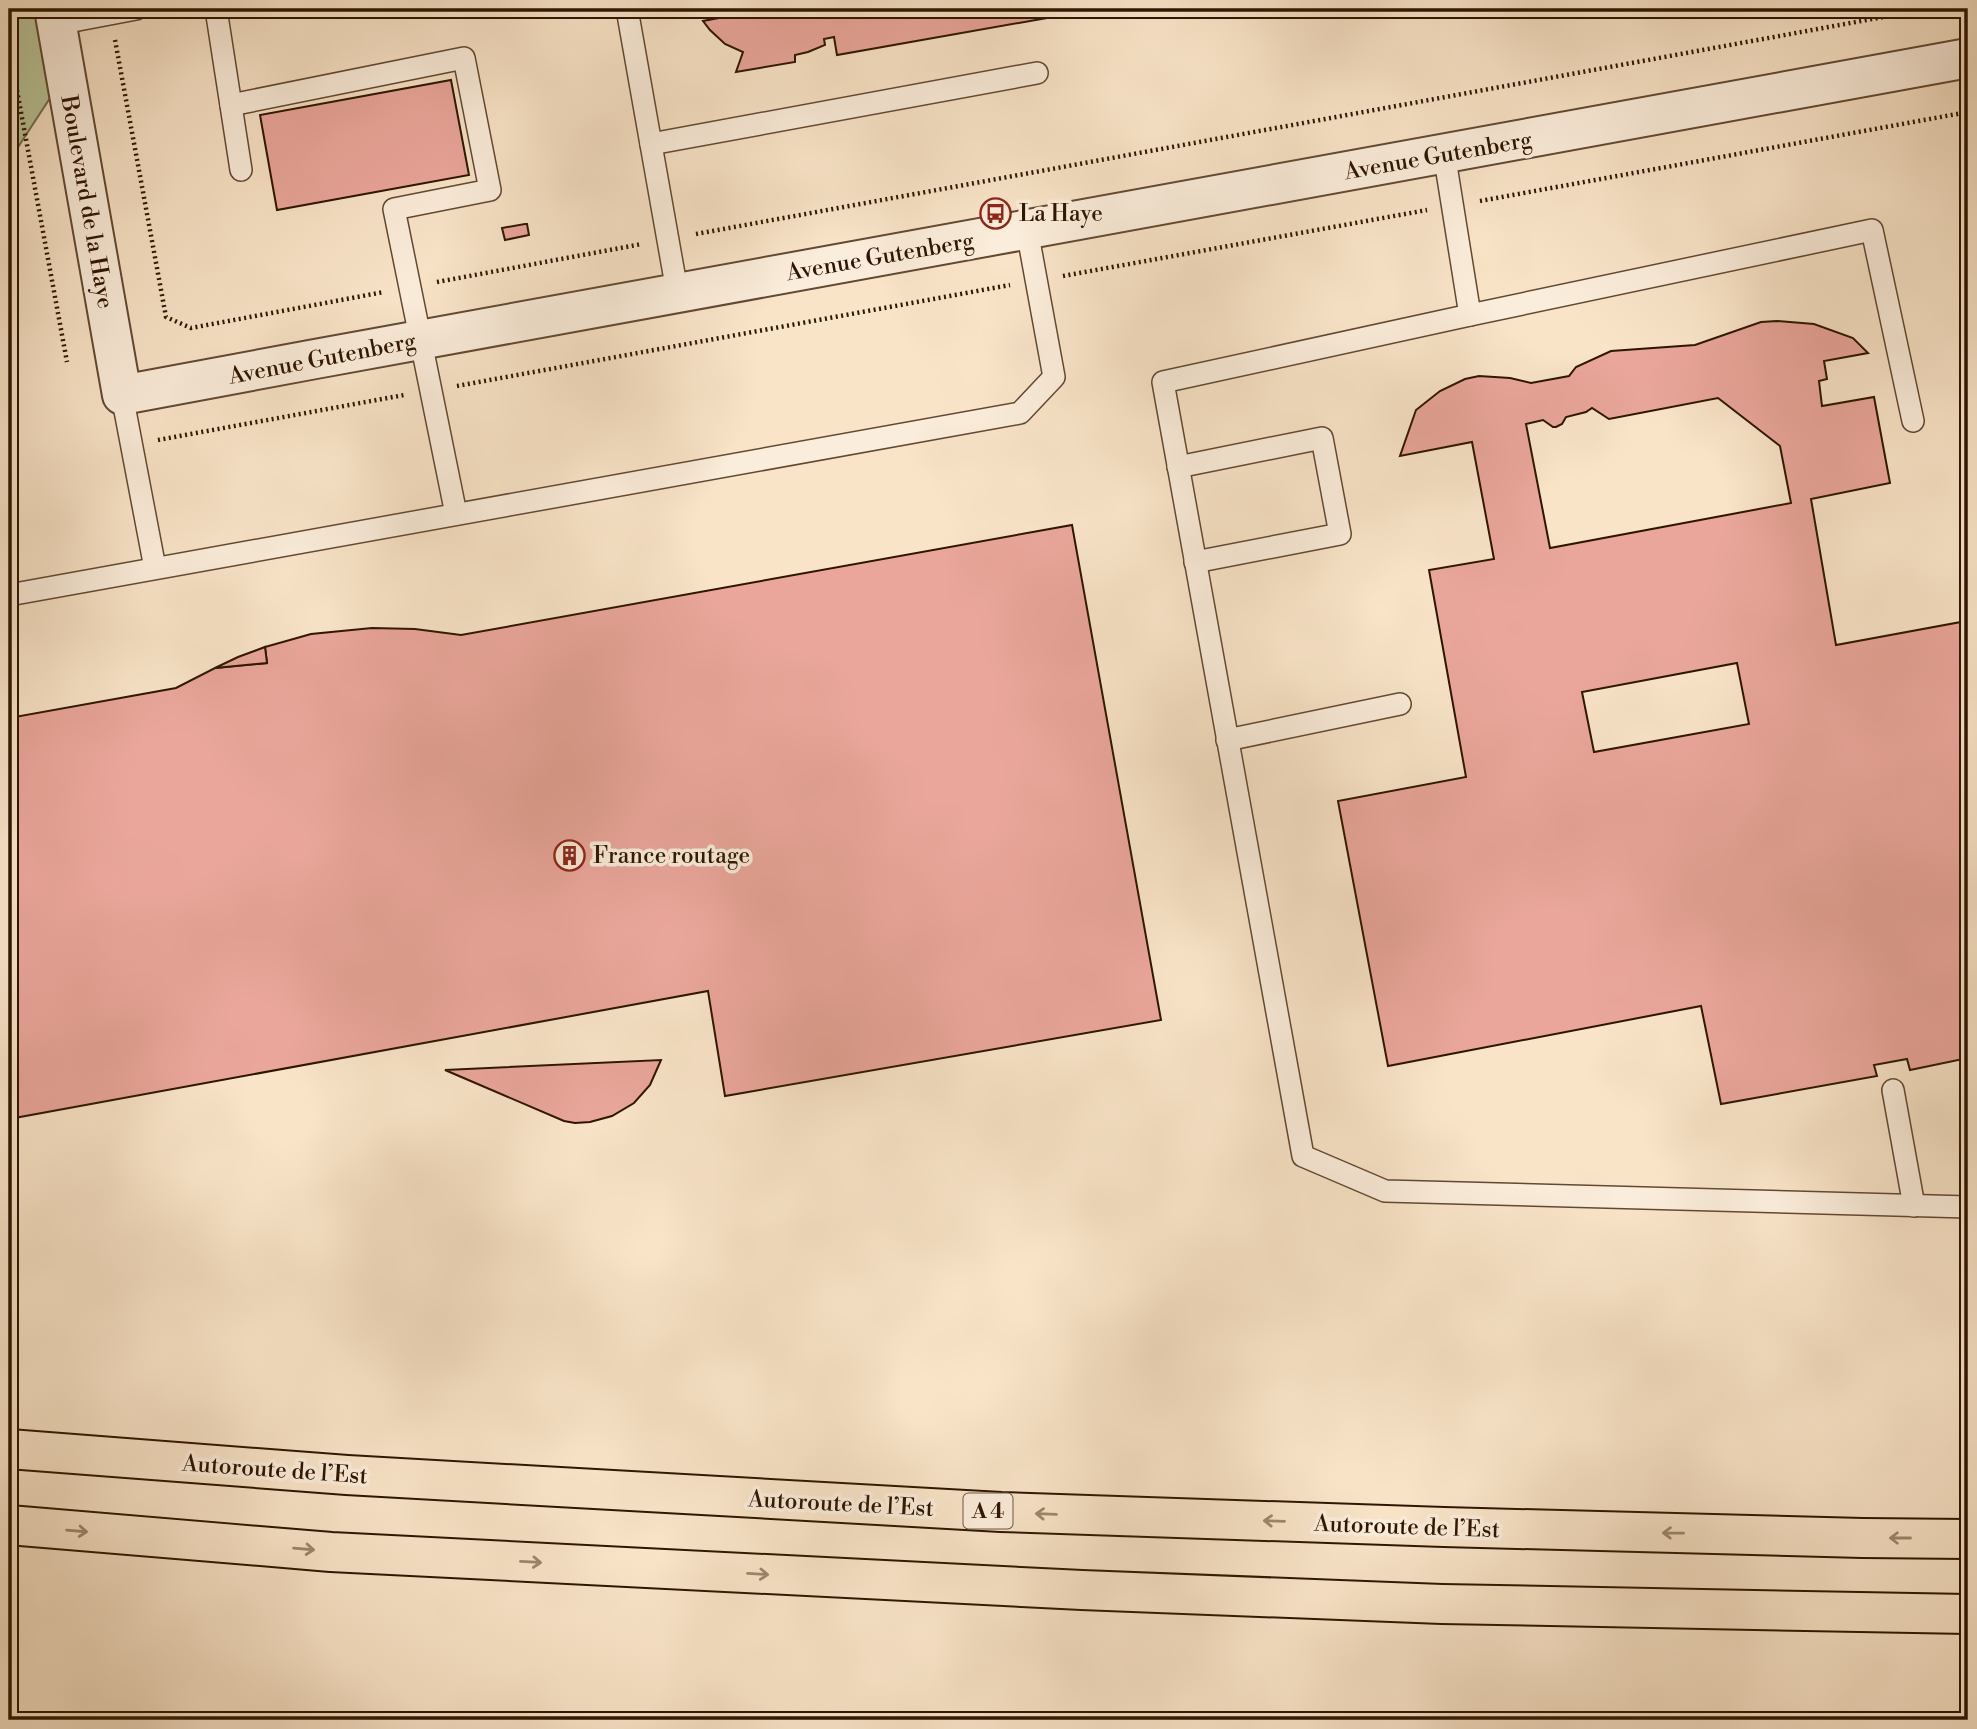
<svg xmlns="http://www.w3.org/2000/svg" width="1977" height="1729" viewBox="0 0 1977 1729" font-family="'Libre Bodoni',serif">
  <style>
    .green { fill: #b9c59a; stroke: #746d4d; stroke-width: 2 }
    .building { fill: #eaa69b; stroke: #2e1500; stroke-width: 2; fill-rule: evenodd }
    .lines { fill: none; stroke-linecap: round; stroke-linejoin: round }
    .service-casing { stroke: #614932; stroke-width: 24 }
    .minor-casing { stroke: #614932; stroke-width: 42 }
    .motorway-casing { stroke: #2e1500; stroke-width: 42 }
    .path { stroke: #2e1500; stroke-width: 4.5; stroke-dasharray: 2 3.5; stroke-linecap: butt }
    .service { stroke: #fbeddb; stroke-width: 21 }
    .minor { stroke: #fbeddb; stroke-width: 38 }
    .motorway { stroke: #f9e4c8; stroke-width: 38 }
    .oneway { stroke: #9e876e }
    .labels { text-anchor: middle; stroke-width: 7; stroke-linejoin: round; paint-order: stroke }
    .shield { fill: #fbeddb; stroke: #6c5642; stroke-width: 2 }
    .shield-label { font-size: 21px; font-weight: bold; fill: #2e1500 }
    .street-label { font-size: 23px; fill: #2e1500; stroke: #fbeddb }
    .poi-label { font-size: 23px; fill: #2e1500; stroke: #fbeddb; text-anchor: start }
  </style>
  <rect width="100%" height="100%" fill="#f9e4c8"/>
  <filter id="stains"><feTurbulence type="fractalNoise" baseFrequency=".00286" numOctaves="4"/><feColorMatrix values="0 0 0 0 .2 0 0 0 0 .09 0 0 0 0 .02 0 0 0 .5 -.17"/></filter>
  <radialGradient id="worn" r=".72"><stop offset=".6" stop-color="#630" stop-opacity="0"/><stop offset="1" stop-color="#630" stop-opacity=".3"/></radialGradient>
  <!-- green -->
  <path class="green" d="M9,9H36L52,95L9,161Z"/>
  <!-- building -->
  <g class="building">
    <path d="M766,9H1098L837,55L834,37L824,39L825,45L808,52L795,55V62L736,72L743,52L725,44L710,30L703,21Z"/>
    <path d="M451,80L469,175L277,210L260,115Z"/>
    <path d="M525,224H527L529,235L505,240L502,228Z"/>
    <path d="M1777,321L1814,324L1853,338L1868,353L1824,361L1827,379L1819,381L1822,406L1874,397L1890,483L1811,499L1836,645L1961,622L1968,660V1058L1910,1070L1907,1059L1874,1065L1877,1076L1721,1104L1701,1006L1388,1066L1338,801L1466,777L1429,570L1494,559L1472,442L1400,456L1416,410L1440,391L1465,379L1479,376L1510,378L1531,383L1569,376L1576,367L1611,351L1695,345L1761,322ZM1718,398L1780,446L1791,503L1550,548L1526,424L1543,420L1553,427H1556L1562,424L1566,417L1586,412L1592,408L1609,419ZM1737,663L1749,724L1594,752L1582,692Z"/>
    <path d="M1072,525L1161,1020L725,1096L708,991L9,1119V718L176,688L215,668L267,663L265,647L311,634L372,628L415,629L461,635Z"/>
    <path d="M265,647L267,663L215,668L238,657Z"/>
    <path d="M661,1060L650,1085L634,1103L612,1116L590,1122L575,1123L564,1121L445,1070Z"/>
  </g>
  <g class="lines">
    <defs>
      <g id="service">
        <path d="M216,9L241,170"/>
        <path d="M627,9L677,291"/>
        <path d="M57,24L136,9"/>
        <path d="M231,105L464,58L490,190L394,209L456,514"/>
        <path d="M651,144L1037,73"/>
        <path d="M1444,153L1470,315L1872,230L1913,421"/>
        <path d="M1470,315L1163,382L1303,1156L1385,1191L1968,1207"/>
        <path d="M122,395L155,568"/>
        <path d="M1178,467L1322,438L1340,534L1195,562"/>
        <path d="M9,595L1020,413L1054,377L1027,230"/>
        <path d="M1227,740L1400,704"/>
        <path d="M1893,1090L1914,1206"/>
      </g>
      <path id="minor" d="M54,9L122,395C737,280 1353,170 1968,58"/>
      <g id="motorway">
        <path d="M9,1449L347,1475L1001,1512L1444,1527L1863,1538L1968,1539"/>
        <path d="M9,1525L331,1552L1082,1590L1442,1604L1968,1614"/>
      </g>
    </defs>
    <!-- service casing -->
    <use href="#service" class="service-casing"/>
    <!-- minor casing -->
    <use href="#minor" class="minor-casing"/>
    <!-- motorway casing -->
    <use href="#motorway" class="motorway-casing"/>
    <!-- path -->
    <g class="path">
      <path d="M115,40L166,317L191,328L384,292"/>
      <path d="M9,47L67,362"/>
      <path d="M1480,201L1968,112"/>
      <path d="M696,234L1927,9"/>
      <path d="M1063,276L1427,210"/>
      <path d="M437,282L642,244"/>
      <path d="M457,386L1010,285"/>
      <path d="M158,440L404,395"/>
    </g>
    <!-- service -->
    <use href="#service" class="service"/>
    <!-- minor -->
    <use href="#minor" class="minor"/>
    <!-- motorway -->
    <use href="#motorway" class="motorway"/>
  </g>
  <!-- one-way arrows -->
  <defs><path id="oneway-shaft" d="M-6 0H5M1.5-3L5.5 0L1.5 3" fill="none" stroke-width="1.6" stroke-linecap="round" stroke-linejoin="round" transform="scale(1.75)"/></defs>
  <g class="oneway">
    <use href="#oneway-shaft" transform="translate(1046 1514) rotate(-178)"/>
    <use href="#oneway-shaft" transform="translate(1274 1521) rotate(-178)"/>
    <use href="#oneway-shaft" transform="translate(77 1531) rotate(5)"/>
    <use href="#oneway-shaft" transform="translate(1673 1533) rotate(-179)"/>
    <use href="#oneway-shaft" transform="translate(1900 1538) rotate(-180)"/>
    <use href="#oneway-shaft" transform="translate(304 1549) rotate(5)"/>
    <use href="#oneway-shaft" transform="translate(531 1562) rotate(3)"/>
    <use href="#oneway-shaft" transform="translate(758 1574) rotate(3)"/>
  </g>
  <!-- icons -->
  <defs>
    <symbol id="bus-ring" viewBox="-11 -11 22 22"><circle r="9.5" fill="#fbeddb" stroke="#8f2418" stroke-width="1.5"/><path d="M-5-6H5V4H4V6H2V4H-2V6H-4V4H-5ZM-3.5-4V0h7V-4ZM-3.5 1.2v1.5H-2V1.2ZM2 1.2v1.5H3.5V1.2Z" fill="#8f2418"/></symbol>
    <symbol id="building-ring" viewBox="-11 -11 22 22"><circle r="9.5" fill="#fbeddb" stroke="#8f2418" stroke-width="1.5"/><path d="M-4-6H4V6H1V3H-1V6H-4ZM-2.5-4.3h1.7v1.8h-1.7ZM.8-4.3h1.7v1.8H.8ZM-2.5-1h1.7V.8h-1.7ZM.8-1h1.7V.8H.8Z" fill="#8f2418"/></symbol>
  </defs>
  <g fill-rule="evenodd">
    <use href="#bus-ring" x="978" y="196" width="35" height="35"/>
    <use href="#building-ring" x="552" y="838" width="35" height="35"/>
  </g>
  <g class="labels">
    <!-- shield labels -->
    <rect class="shield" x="963.5" y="1493.5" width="49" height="35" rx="5"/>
    <g class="shield-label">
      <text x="988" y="1518">A 4</text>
    </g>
    <!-- street labels -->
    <g class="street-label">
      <text transform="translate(1438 155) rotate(-10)" y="8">Avenue Gutenberg</text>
      <text transform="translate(88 202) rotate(80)" y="8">Boulevard de la Haye</text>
      <text transform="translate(880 256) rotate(-10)" y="8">Avenue Gutenberg</text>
      <text transform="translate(322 358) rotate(-11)" y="8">Avenue Gutenberg</text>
      <text transform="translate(275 1469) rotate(4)" y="8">Autoroute de l’Est</text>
      <text transform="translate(841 1503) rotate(3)" y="8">Autoroute de l’Est</text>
      <text transform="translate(1407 1526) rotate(2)" y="8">Autoroute de l’Est</text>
    </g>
    <!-- poi labels -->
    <g class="poi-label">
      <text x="1019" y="221">La Haye</text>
      <text x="593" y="863">France routage</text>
    </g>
  </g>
  <!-- margin -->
  <rect width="1977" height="1729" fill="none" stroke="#f9e4c8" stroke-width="35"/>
  <rect x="10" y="10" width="1956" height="1708" fill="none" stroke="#2e1500" stroke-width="3.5"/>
  <rect x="18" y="18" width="1942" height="1694" fill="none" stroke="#2e1500" stroke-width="2"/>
  <rect width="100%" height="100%" filter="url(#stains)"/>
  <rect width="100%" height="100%" fill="url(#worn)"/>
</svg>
